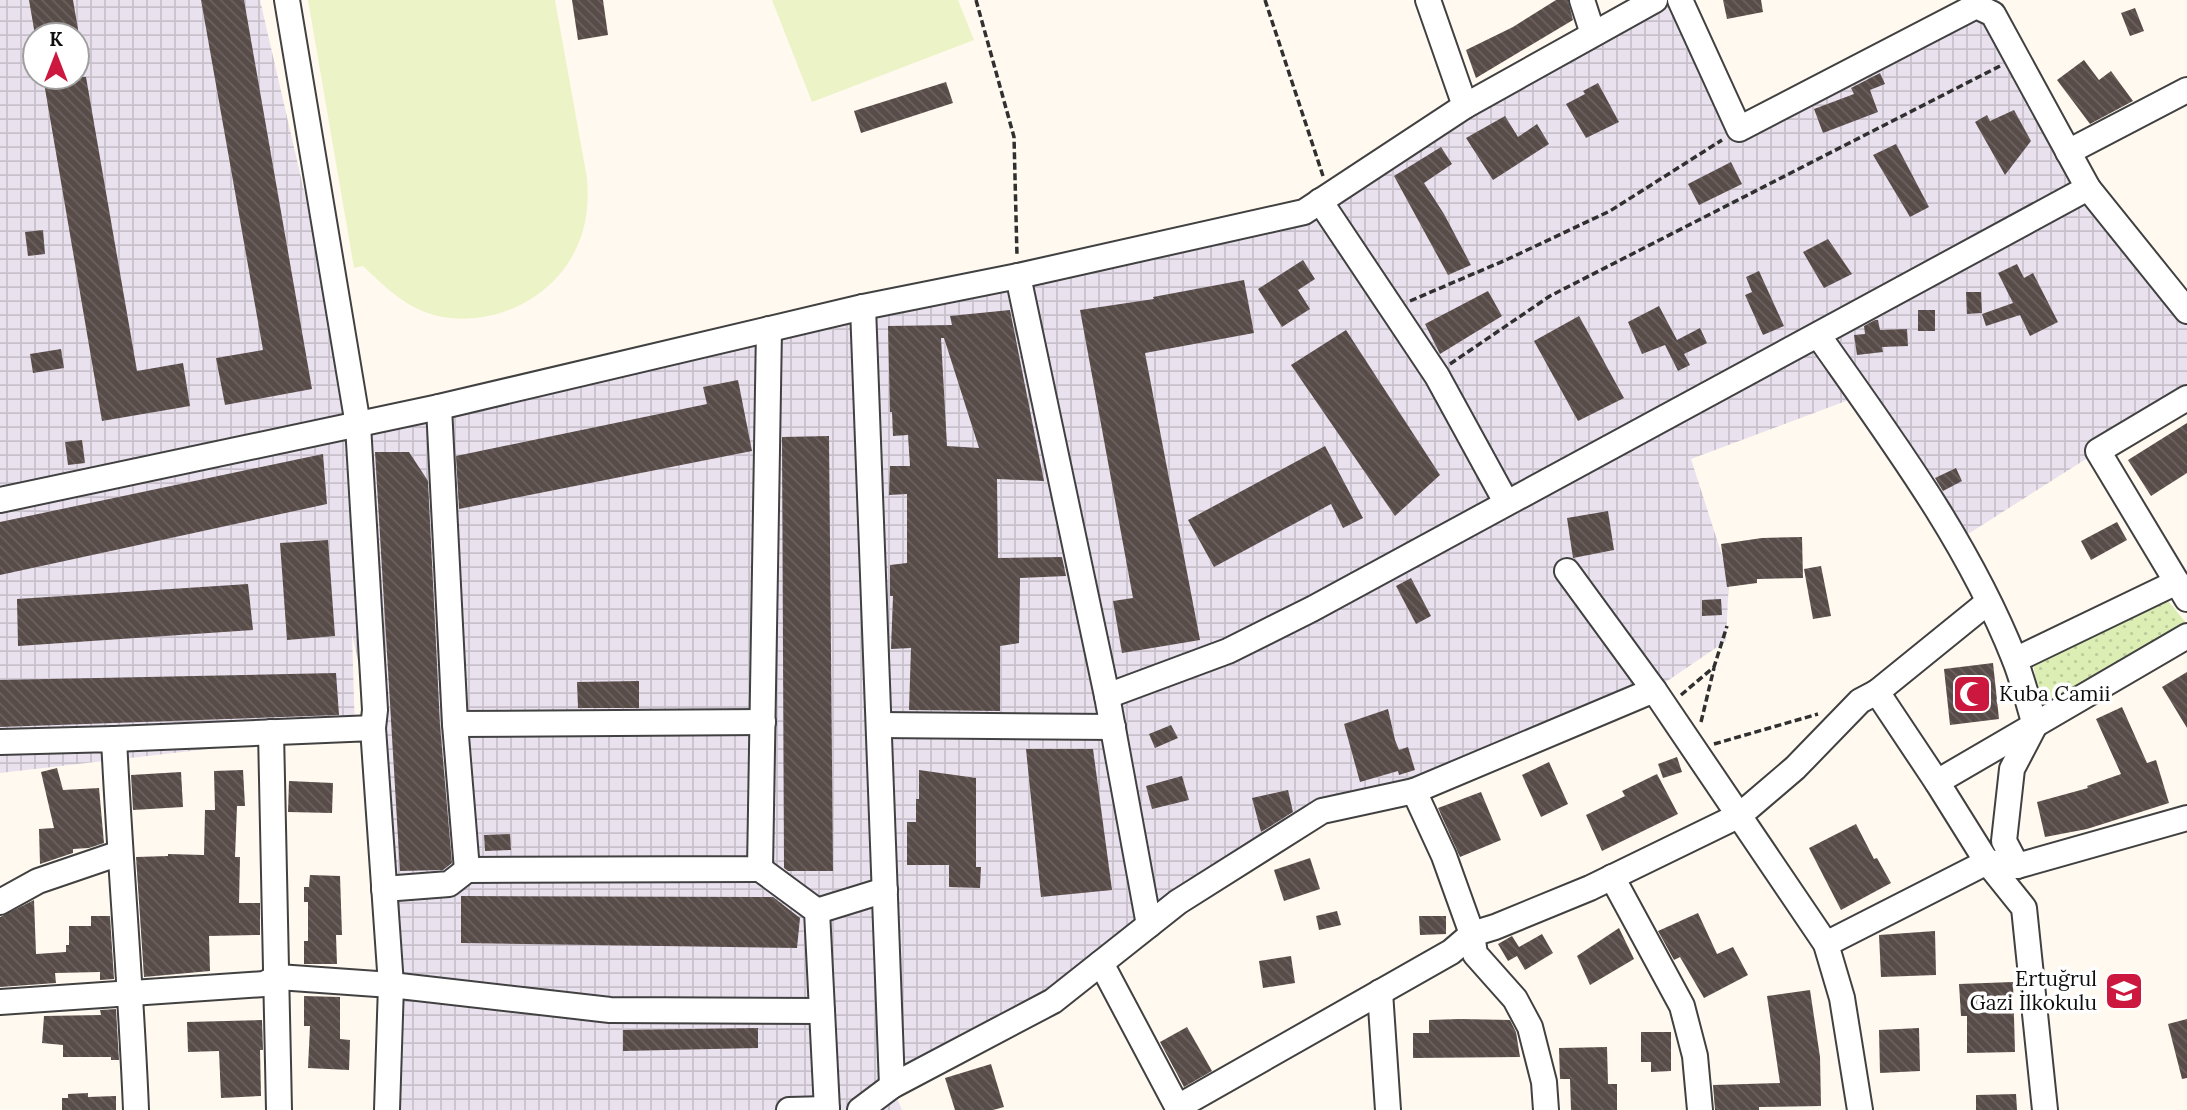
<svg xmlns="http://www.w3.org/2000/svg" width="2187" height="1110" viewBox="0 0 2187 1110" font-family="Lora,serif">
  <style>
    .industrial { fill: url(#industrial-grid); fill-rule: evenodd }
    .park { fill: url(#park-dots) }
    .pitch { fill: #ecf4c7 }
    .building { fill: url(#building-back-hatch); fill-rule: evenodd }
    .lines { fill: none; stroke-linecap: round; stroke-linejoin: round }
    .minor-casing { stroke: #414141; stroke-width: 28 }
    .path { stroke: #303030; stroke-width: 3.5; stroke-dasharray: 7 3.5; stroke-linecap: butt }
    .minor { stroke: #fff; stroke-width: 24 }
    .labels { text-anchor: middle; stroke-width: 7; stroke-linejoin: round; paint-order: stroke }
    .poi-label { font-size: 21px; fill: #0e0e0e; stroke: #fff; text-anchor: start }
  </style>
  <defs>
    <pattern id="industrial-grid" width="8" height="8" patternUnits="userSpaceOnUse" patternTransform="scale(1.75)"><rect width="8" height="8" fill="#eae1ee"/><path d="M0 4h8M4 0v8" fill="none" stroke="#c8c0cb"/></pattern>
    <pattern id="park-dots" width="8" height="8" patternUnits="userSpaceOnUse" patternTransform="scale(1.75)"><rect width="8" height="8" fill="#dceeb4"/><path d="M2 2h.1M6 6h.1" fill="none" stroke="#bccb9a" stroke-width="1.8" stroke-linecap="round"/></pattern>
    <pattern id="building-back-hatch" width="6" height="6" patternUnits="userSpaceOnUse" patternTransform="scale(1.75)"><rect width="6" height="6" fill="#584c49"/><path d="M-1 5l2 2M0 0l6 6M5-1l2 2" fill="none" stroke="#6b615f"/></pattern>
  </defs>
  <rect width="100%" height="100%" fill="#fff9ef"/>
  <!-- industrial -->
  <path class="industrial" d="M0,0H260L358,425L1320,201L1657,0H1680L1739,129L1976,6L2088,188L2187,311V398L2108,445L1957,541L1862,395L1691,459L1729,577L1726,641L1654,690L1414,791L1322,811L1101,963L892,1087L902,1110H392L373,728L352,634L355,732L0,773ZM35,35H77V77H35Z"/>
  <!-- park -->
  <path class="park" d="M2164,596L2187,624L2041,709L2033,663Z"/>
  <!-- pitch -->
  <g class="pitch">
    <path d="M308,0H555L587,178C589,203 587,228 575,251C551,300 491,328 438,316C407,309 385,287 363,266L354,268Z"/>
    <path d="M772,0H958L974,40L812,102Z"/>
  </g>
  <!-- building -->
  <g class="building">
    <path d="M29,0H73L79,35H35Z"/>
    <path d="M201,0H244L312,389L225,405L216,358L263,350Z"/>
    <path d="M572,0H603L608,35L578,40Z"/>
    <path d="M1556,0H1568L1573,20L1476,78L1466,50L1513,27Z"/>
    <path d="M1723,0H1761L1763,12L1727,19Z"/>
    <path d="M2135,8L2144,31L2130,36L2121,13Z"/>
    <path d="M2084,60L2099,80L2111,71L2133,101L2090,124L2057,80Z"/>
    <path d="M1880,73L1885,84L1870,90L1878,112L1823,133L1814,109L1854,94L1851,88Z"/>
    <path d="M43,77H86L137,371L183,363L190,406L102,421Z"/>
    <path d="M946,82L953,103L861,133L854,111Z"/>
    <path d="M1598,83L1619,122L1586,138L1566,104L1585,94L1583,91Z"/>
    <path d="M2014,110L2031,141L2005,175L1975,122L1987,115L1990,121Z"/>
    <path d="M1505,116L1518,137L1537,124L1549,144L1493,180L1466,138Z"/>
    <path d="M1896,144L1929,207L1910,217L1873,155Z"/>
    <path d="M1441,147L1452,164L1424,183L1444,214L1471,265L1448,275L1394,176Z"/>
    <path d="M1731,162L1742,184L1699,205L1688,184Z"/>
    <path d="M43,230L45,254L28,256L25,232Z"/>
    <path d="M1828,239L1852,274L1824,288L1803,252Z"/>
    <path d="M1303,260L1315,279L1298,290L1310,309L1282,327L1258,289Z"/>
    <path d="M2017,264L2024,278L2033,273L2058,322L2030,336L2020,315L1986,326L1982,314L2013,303L1998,273Z"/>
    <path d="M1759,271L1784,326L1763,335L1745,295L1752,292L1746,277Z"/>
    <path d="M1244,280L1254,333L1145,353L1200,640L1122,653L1113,601L1133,598L1080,310L1154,299L1153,297Z"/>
    <path d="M1488,291L1502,316L1440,354L1425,324Z"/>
    <path d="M1966,292H1981L1982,313L1967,314Z"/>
    <path d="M1659,306L1677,340L1700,328L1707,343L1684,354L1690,365L1678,371L1665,345L1642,354L1628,322Z"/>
    <path d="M1010,310L1044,481L997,479L998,558L1062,557L1066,576L1020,578L1019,643L1000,646V711L909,710L911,648L891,649L893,596H890V565L907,563V494L889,495L890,466H910L908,435L893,436L892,412H890L888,326L952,325L950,316ZM941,338H944L979,448L947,446Z"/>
    <rect x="1918" y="310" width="17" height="21"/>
    <path d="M1579,316L1624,398L1578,421L1534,341Z"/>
    <path d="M1875,320H1878L1880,330L1907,329L1908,346L1882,347L1883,352L1857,355L1854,335L1865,334L1864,326Z"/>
    <path d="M1346,330L1440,475L1395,516L1291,365Z"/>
    <path d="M61,349L64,368L33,373L30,354Z"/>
    <path d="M738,380L752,451L459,509L456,456L707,404L703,387Z"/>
    <path d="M2187,423V473L2151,496L2128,460Z"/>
    <path d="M829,436L833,871H788L784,868L782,437Z"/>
    <path d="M82,440L85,463L68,465L65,442Z"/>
    <path d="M1325,446L1363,518L1343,528L1331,504L1214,567L1188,520Z"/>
    <path d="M375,452H409L428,481L440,725L452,863L443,870L400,871Z"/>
    <path d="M323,454L327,504L0,575V522Z"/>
    <path d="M1956,468L1962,481L1943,491L1935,478Z"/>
    <path d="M1608,511L1614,550L1573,558L1567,518Z"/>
    <path d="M2117,522L2127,540L2091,560L2081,541Z"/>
    <path d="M1802,537L1803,578L1757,579V583L1727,587L1721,544L1762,538Z"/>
    <path d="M328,540L335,636L287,640L280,543Z"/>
    <path d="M1821,566L1831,616L1813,619L1804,569Z"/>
    <path d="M1411,578L1431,616L1416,624L1396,586Z"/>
    <path d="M248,584L253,630L18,646L17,599Z"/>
    <path d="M1721,599L1722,615L1702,616V600Z"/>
    <path d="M1993,663L1999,719L1950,725L1944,669Z"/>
    <path d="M2187,672V728L2162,687Z"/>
    <path d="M336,673L339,715L0,727V680Z"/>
    <path d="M639,681V708H578L577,682Z"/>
    <path d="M2122,707L2147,763L2156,760L2169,803L2087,829L2045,837L2037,802L2088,788L2087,786L2121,774L2096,719Z"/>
    <path d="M1388,709L1395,740L1399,750L1408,747L1415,770L1399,775L1398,771L1360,782L1344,724Z"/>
    <path d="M1171,725L1178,738L1155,748L1149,734Z"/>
    <path d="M1026,749H1093L1112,890L1041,897Z"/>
    <path d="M1677,757L1682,772L1663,778L1658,764Z"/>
    <path d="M1549,762L1568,804L1541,817L1522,775Z"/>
    <path d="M57,768L63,790L99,788L104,843L89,848L73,849V853L40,864L39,829L54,828L41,772Z"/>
    <path d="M243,770L245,806H237L235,857H240L239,903H260V935L209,936L210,971L144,977L136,857L168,856V854L204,855L205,810H215L214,771Z"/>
    <path d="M919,770L976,778V867H981L980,888L949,887V865H907V822H916V799H919Z"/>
    <path d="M181,772L183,807L133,810L131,775Z"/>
    <path d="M1657,774L1678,814L1602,851L1586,815L1625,796L1622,791Z"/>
    <path d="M1182,776L1189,800L1152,809L1146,786Z"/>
    <path d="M289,781L333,783L332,813L288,812Z"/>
    <path d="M1288,790L1293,812L1261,832L1252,798Z"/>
    <path d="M1481,792L1501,840L1460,857L1438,808Z"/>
    <path d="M1856,824L1874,859L1877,858L1891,883L1841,910L1809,848Z"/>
    <path d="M510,834L511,850L485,851L484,835Z"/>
    <path d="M1310,858L1320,889L1284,901L1274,870Z"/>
    <path d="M310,875L340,876L342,935H336L337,964H304V941H308V902H304V887H309Z"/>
    <path d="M461,896L773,897L800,918L797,948L461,943Z"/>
    <path d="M34,900L36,954L66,952V945H69V926H91V916H110L114,979L100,980V972L55,973L56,983L0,987V917Z"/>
    <path d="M1337,911L1341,925L1319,930L1316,916Z"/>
    <path d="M1698,913L1717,954L1733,947L1748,975L1704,998L1680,957L1674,960L1658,931Z"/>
    <path d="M1419,916H1446V934L1420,935Z"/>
    <path d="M1619,928L1634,959L1590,985L1577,956Z"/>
    <path d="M1935,931L1936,975L1881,977L1879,935Z"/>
    <path d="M1542,934L1553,953L1525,970L1517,956L1508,961L1498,944L1512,936L1519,947Z"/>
    <path d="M1291,956L1295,983L1263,988L1259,961Z"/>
    <path d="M2013,982L2015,1052L1967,1053V1016H1961L1959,984Z"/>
    <path d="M1810,990L1820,1057L1821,1106L1759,1107V1110H1715L1713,1085L1780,1083L1767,996Z"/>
    <path d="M304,996L340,997V1039L350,1040L349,1070L308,1068L310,1026H304Z"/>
    <path d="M116,1009L119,1060H111V1057H63V1045L42,1043L44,1016L101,1015L100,1010Z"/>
    <path d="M1460,1019L1510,1020L1516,1032L1520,1057L1413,1058V1033H1429V1020Z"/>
    <path d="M2187,1019V1078L2182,1079L2168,1024Z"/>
    <path d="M262,1020L263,1050H260L261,1096L221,1098L219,1051L188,1052L187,1022Z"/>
    <path d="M1187,1027L1212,1071L1184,1087L1160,1042Z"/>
    <path d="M758,1028V1048L623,1051V1030Z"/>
    <path d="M1919,1028L1920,1071L1880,1073L1879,1030Z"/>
    <path d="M1641,1032H1671V1071L1651,1072V1062H1641Z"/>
    <path d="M1607,1047L1608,1084H1617V1110H1571L1570,1079H1560L1559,1048Z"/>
    <path d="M991,1064L1004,1107L993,1110H955L945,1078Z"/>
    <path d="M88,1093V1097L116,1096V1110H62V1098H68V1094Z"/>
    <path d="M2016,1094L2017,1110H1976V1095Z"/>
  </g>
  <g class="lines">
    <defs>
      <g id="minor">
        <path d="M287,0L358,425L375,710L373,728"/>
        <path d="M1428,0L1465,106"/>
        <path d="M1582,0L1593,34"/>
        <path d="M1680,0L1739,129L1976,6L1993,14L2088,188L2187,311"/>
        <path d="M2068,152L2187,90"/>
        <path d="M1320,201L1437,376L1506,502"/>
        <path d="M1018,276L1107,696L1149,925"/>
        <path d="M863,307L892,1086"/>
        <path d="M1818,335C1891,439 1967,540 2014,658C2023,680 2028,703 2035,725L2012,769L2004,841L2017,866"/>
        <path d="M2187,398L2098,451L2187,599"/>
        <path d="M439,407L455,724L467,870L760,869L769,329"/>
        <path d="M0,500L439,407L863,307L1018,276L1304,212L1465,106L1655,0"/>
        <path d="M1567,571L1654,690"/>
        <path d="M2015,660L2177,582"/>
        <path d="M1877,692L1937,782"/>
        <path d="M1107,696L1228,651L1312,609L2088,188"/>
        <path d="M455,724L763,722"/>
        <path d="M879,725L1113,727"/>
        <path d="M271,732L279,1110"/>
        <path d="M114,739L373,728L391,985L387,1110"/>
        <path d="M0,742L114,739C120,863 131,986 136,1110"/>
        <path d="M1414,791L1444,856L1472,934L1475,954L1515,999L1530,1027L1544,1082L1546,1110"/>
        <path d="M760,869L817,911L827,1110"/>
        <path d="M1612,877L1682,1006L1695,1056L1700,1110"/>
        <path d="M384,889L449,884L467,870"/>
        <path d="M0,902L38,881L120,853"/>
        <path d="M817,911L885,890"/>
        <path d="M1826,944L1987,862L2017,866L2187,818"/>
        <path d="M1101,963L1179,1110"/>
        <path d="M1380,992L1388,1110"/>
        <path d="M0,1002L264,984L278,977L391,985L610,1010L822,1011"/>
        <path d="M1178,1107L1451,952L1472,934L1495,927L1590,888L1740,815L1795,768L1860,701L1877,692L1988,602"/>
        <path d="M789,1110L827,1109"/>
        <path d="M860,1110L892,1086L1053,1001L1178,902L1322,811L1414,791L1654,690L1826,944L1842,998L1860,1110"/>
        <path d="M2045,1110L2024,908L1987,862L1937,782L2187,636"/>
      </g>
    </defs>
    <!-- minor casing -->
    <use href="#minor" class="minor-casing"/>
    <!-- path -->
    <g class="path">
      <path d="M976,0L1014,137L1017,256"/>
      <path d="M1265,0L1323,176"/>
      <path d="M1410,301L1508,259L1610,211L1722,140"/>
      <path d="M1450,364L1550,296L2000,66"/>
      <path d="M1681,695L1714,667L1727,626"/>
      <path d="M1701,722L1714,668"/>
      <path d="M1714,744L1818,714"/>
    </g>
    <!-- minor -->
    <use href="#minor" class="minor"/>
  </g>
  <!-- icons -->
  <defs>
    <symbol id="mosque-square" viewBox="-11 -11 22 22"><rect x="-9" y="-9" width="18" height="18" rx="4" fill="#cc183e" stroke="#fff"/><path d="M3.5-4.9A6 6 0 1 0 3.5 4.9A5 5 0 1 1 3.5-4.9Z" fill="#fff"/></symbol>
    <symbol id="school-square" viewBox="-11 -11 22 22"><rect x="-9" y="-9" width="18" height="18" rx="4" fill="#cc183e" stroke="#fff"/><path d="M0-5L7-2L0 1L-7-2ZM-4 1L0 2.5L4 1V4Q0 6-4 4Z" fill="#fff"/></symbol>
  </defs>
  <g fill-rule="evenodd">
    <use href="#mosque-square" x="1950" y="672" width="44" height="44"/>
    <use href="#school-square" x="2102" y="969" width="44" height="44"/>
  </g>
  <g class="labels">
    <!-- poi labels -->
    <g class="poi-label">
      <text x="1999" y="701">Kuba Camii</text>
      <text x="2097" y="986" text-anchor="end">Ertuğrul<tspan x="2097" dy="24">Gazi İlkokulu</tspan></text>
    </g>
  </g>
  <!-- north arrow -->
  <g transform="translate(56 56)"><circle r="33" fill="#ffffff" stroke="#9f9f9f" stroke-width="2"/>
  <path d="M0-5L12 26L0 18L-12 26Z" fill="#cc183e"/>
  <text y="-10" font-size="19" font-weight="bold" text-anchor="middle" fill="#0e0e0e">K</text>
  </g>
</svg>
